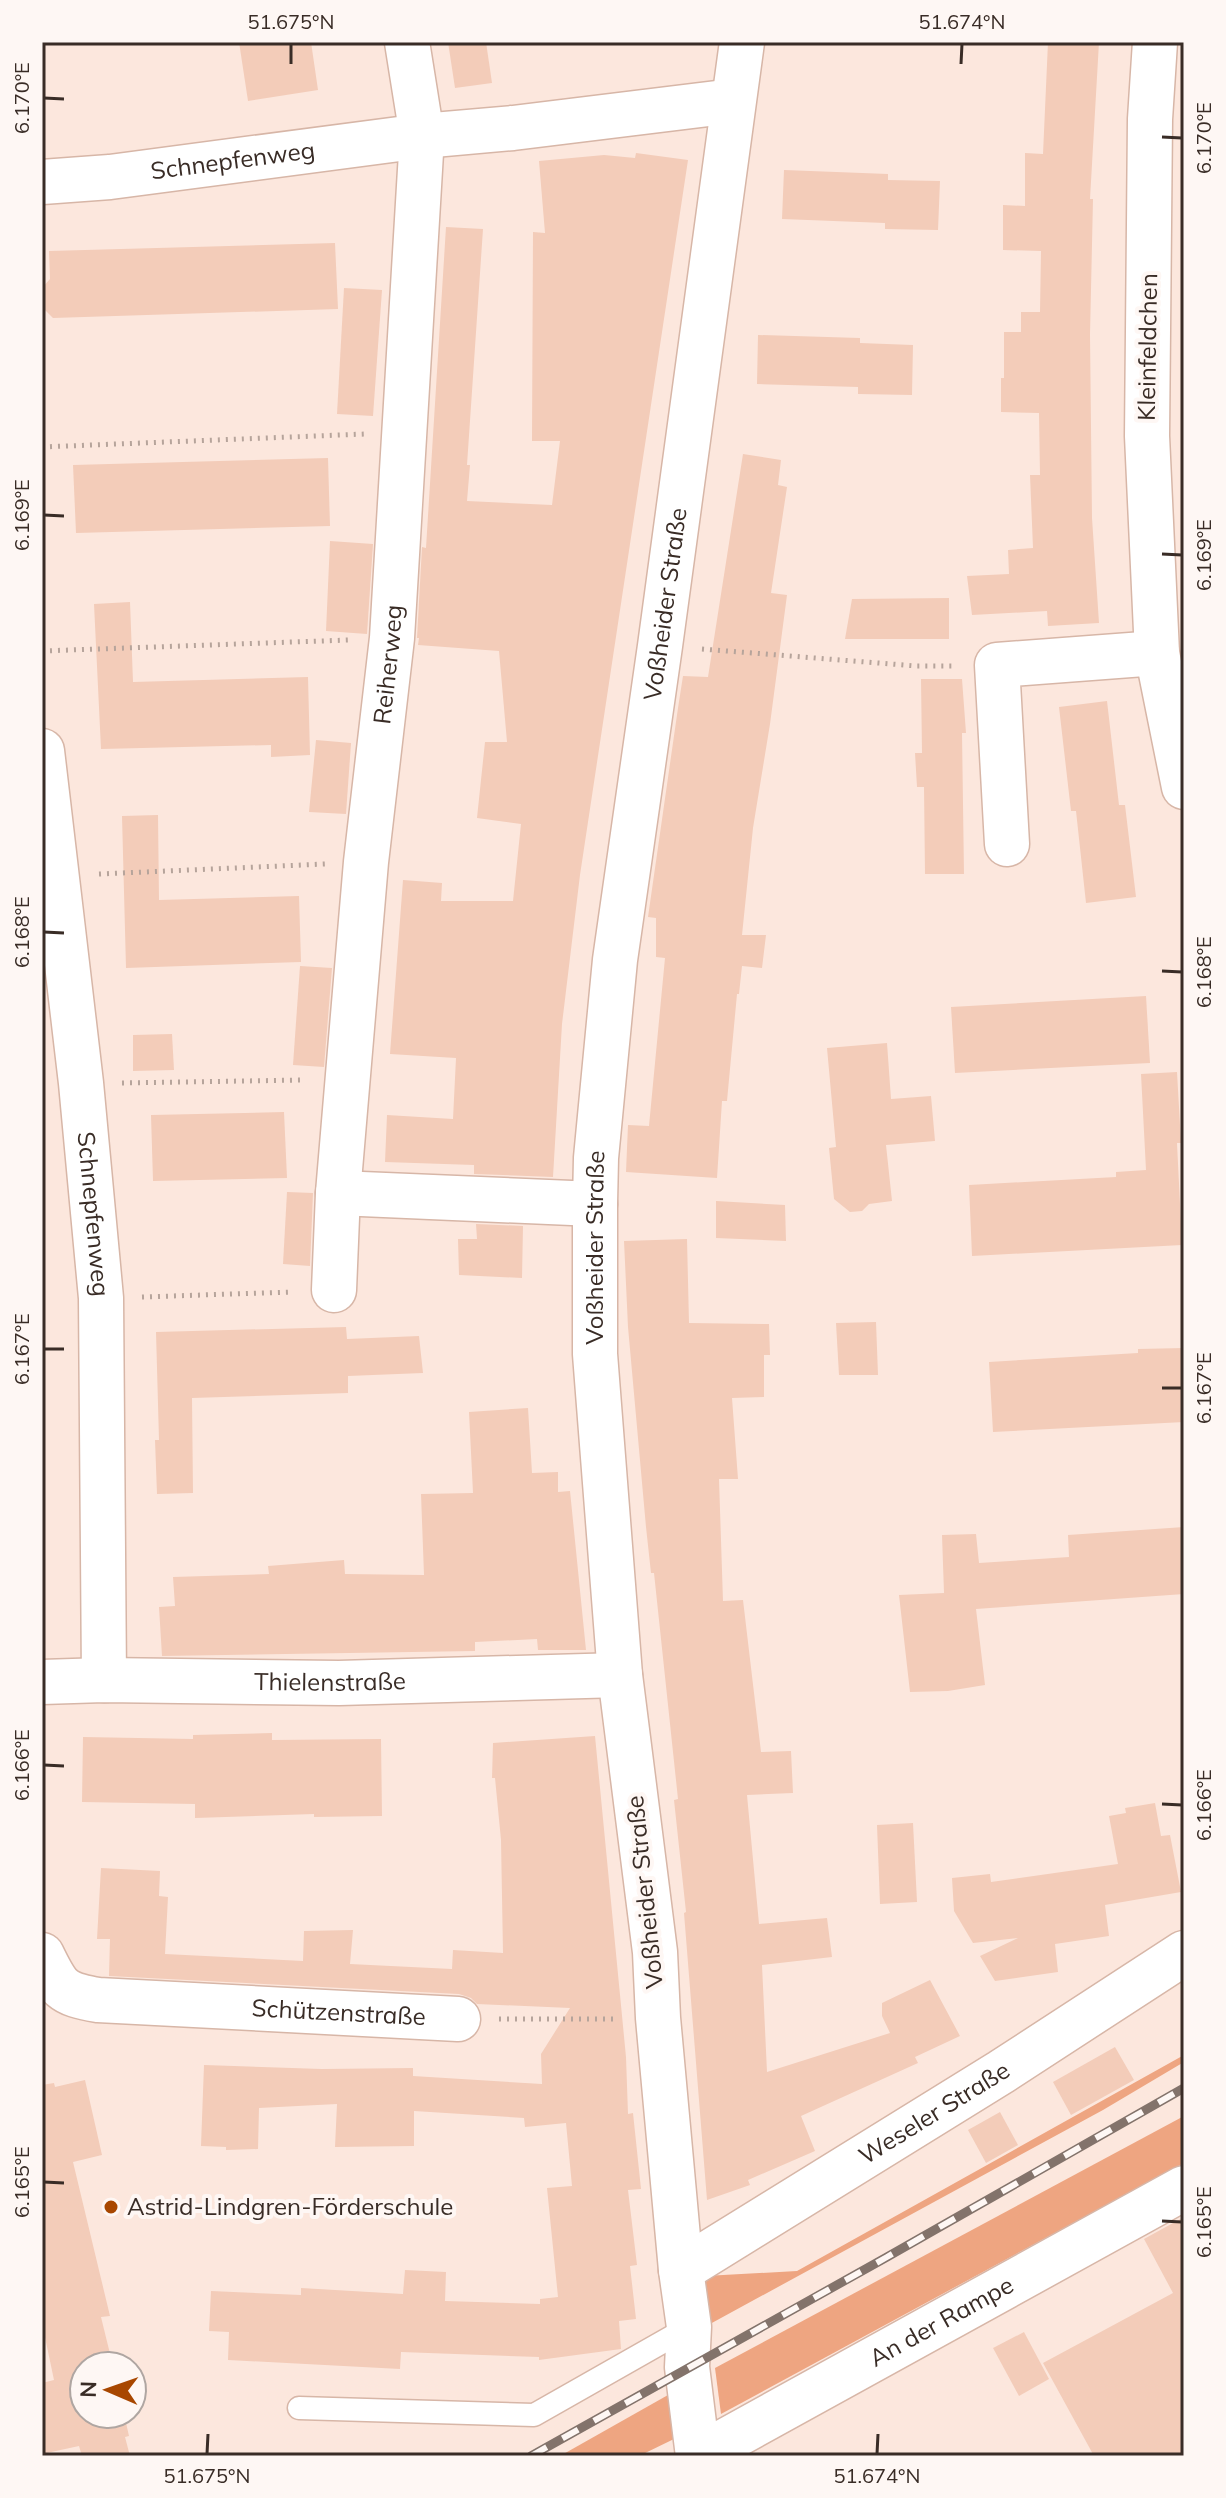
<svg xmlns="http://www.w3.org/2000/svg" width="1226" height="2498" viewBox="0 0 1226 2498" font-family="Mulish,sans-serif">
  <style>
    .green { fill: #eea581 }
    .building { fill: #f3ccb9 }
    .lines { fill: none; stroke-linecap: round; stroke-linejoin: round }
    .service-casing { stroke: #d7b6a7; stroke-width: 25 }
    .minor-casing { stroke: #d7b6a7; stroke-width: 47 }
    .path { stroke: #b6a49b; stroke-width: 5; stroke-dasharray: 2 6; stroke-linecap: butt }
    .service { stroke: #fff; stroke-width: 22 }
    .minor { stroke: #fff; stroke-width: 44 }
    .rail-casing { stroke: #83736b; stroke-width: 9 }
    .rail { stroke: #fef7f4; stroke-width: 6; stroke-dasharray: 18; stroke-linecap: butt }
    .ticks { fill: none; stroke: #392c26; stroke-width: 3 }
    .poi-dot { fill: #a84700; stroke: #fef7f4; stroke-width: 3 }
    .labels { text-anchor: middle; stroke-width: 8; stroke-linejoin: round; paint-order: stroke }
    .street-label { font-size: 24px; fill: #392c26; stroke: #fef7f4 }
    .poi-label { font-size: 24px; fill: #392c26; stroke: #fef7f4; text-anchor: start }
    .neatline { fill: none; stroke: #392c26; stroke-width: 3 }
    .ticks-label { font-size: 20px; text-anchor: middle; fill: #392c26 }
  </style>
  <rect width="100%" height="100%" fill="#fce7dd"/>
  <!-- green -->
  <g class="green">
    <path d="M1184,2055V2062L1103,2110L710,2324L705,2276L797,2271Z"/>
    <path d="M1184,2116V2163L721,2414L715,2368Z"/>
    <path d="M668,2395L674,2439L639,2456H560Z"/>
  </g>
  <!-- building -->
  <g class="building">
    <path d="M239,42H311L318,90L248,101Z"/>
    <path d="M448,42H486L492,83L455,88Z"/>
    <path d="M1048,42H1099L1090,199H1093L1090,335L1092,518L1099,623L1048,626L1047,611L972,615L967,576L1009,574L1008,550L1033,548L1030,475H1040L1039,413L1001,412V378H1004V332H1021V312H1040L1041,251L1003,250V205L1025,206V153L1043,154Z"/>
    <path d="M636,153L688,160L580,875L562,1024L553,1177L474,1174V1165L385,1162L387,1115L453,1119L456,1058L390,1054L403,880L442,883L441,901H513L521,824L477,818L485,742H507L499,651L418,645L419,638H417L422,547L426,548L446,227L483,229L467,465H470L467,501L552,505L560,441H532L533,232L545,233L539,161L604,155L635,158Z"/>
    <path d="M784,170L888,174V180L940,181L938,230L885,229V223L782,219Z"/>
    <path d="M335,243L338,309L53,318L42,307V288L50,279L49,251Z"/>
    <path d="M344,288L382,290L373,416L337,414Z"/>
    <path d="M758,335L860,338V343L913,345L912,395L858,394V387L757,384Z"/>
    <path d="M743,454L781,460L778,485L787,487L771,593L787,595L770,724L753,828L742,935H766L762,968L742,966L739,994H737L727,1101H722L717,1178L626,1172L628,1125L649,1126L665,958L656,957V918L648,917L678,708L683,676L708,677Z"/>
    <path d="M328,458L330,526L76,533L73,465Z"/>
    <path d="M330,541L373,544L367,634L326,631Z"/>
    <path d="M949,598V639H845L852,599Z"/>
    <path d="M130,602L133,682L308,677L310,755L271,757V745L101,749L94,604Z"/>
    <path d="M921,679H962L966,733H962L964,874H925L924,787H917L915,753H922Z"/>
    <path d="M1107,701L1119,805H1125L1136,897L1086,903L1076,811H1071L1059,707Z"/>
    <path d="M316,740L351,743L346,814L309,812Z"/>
    <path d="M158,815L159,900L299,896L301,962L126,968L122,816Z"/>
    <path d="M300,966L332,968L324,1067L293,1065Z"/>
    <path d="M1146,996L1150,1063L955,1073L951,1007Z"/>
    <path d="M172,1034L174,1070L133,1071V1035Z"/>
    <path d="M887,1043L891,1099L931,1096L935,1141L886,1145L892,1201L869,1204L862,1211L850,1212L834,1199L829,1148L836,1147L827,1048Z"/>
    <path d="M1177,1072L1181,1143H1177L1182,1245L972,1256L969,1185L1116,1177V1172L1146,1170L1141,1074Z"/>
    <path d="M284,1112L287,1178L153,1181L151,1115Z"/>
    <path d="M287,1192L313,1193L310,1266L283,1264Z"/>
    <path d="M716,1201L785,1205L786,1241L716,1238Z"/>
    <path d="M476,1224L523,1226L522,1278L459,1275L458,1239H477Z"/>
    <path d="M687,1239L689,1323L769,1324L770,1355H764V1397L732,1398L738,1479H719L723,1601L743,1600L761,1752L791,1751L793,1793L747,1795L759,1924L827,1918L832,1957L762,1965L767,2072L890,2033L882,2016V2003L930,1980L960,2036L915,2057L918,2063L801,2116L815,2151L748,2180L750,2185L707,2200L684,1913L686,1912L674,1800L678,1799L654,1573H651L646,1527L628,1327L624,1241Z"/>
    <path d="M876,1322L878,1375H839L836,1323Z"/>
    <path d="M346,1327L347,1339L419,1336L423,1373L348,1376V1393L192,1398L193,1493L157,1494L155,1440H159L156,1332Z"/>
    <path d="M1184,1348V1422L993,1432L989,1362L1138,1353V1349Z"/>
    <path d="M528,1408L532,1473L558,1472V1492L570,1491L586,1650H538L537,1639L475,1642V1651L162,1656L159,1607L175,1606L173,1577L269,1574L268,1566L344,1560L345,1574L424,1575L421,1494L473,1493L469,1412Z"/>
    <path d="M1184,1527V1594L976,1609L985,1685L948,1691L910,1692L899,1595L944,1593L942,1535L976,1534L979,1563L1069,1557L1068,1535Z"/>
    <path d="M272,1733V1740L381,1739L382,1816L314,1817V1814L195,1818V1804L82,1802L83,1737L193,1739V1735Z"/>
    <path d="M595,1736L626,2057L628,2114L633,2113L641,2189L628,2190L637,2265L630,2266L636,2319L619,2321L621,2349L539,2360V2357L401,2352L400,2369L228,2360L229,2332L209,2331L211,2291L301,2295V2288L403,2294L405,2270L446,2272L445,2301L540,2304V2299L558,2297L547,2188L572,2186L566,2123L525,2127L524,2118L414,2111V2146L335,2147L337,2104L259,2108L258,2149L226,2150V2147L201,2146L204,2065L322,2069L413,2068V2076L542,2084L541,2054L570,2008L477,2004L471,1998L459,1994L109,1976L110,1939H97L101,1868L160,1871L159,1896L168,1897L165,1954L303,1961L304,1931L353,1930L350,1964L452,1969L453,1950L503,1953L501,1840L495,1778H492L493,1743Z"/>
    <path d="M1155,1803L1161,1836L1170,1835L1181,1892L1105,1905L1109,1936L1055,1944L1058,1972L995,1981L980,1956L1018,1938L973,1943L954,1911L952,1878L990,1874L991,1882L1118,1864L1109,1816L1126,1813L1125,1808Z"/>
    <path d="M913,1823L917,1902L880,1904L877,1825Z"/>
    <path d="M1115,2047L1134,2080L1071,2115L1053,2082Z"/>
    <path d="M85,2080L102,2155L73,2162L110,2316L101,2317L113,2366H84V2414H124L129,2436L125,2437L130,2456H82L79,2446L42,2454V2383L54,2380L42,2323V2085L54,2083L55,2087Z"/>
    <path d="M1000,2112L1018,2145L986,2163L968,2130Z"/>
    <path d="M1184,2217V2456H1094L1043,2363L1173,2293L1144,2239Z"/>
    <path d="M1024,2332L1049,2379L1019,2396L993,2348Z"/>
  </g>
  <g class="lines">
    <defs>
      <path id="service" d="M299,2408L534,2415L689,2327"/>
      <g id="minor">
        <path d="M1155,42L1150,119L1147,436L1157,653L1184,787"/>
        <path id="s1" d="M42,182L110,177L422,136L513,128L733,101"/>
        <path id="s2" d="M42,751L81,1083L101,1298L104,1680"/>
        <path d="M1007,844L997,665L1157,653"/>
        <path d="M338,1193L595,1204"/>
        <path id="s3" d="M334,1290L338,1193L366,862L392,638L422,136L407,42"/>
        <path id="s4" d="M42,1682L104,1680L339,1683L620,1675"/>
        <path id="s5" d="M42,1955C58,1988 61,1994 98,2000L458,2019"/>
        <path id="s6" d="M681,2270L1001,2072L1184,1953"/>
        <path id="s7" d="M698,2456L687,2367L689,2327L681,2270L658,2018L655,1952L620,1675L595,1354V1204L596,1158L615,960L660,646L742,42"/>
        <path id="s8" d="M698,2456L1184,2188"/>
      </g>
    </defs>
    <!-- service casing -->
    <use href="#service" class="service-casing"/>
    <!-- minor casing -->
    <use href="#minor" class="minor-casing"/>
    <!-- path -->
    <g class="path">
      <path d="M42,447L365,434"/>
      <path d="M702,649L916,666H956"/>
      <path d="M42,651L349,640"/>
      <path d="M99,874L325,864"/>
      <path d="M122,1083L304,1080"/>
      <path d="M142,1297L292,1292"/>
      <path d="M499,2019H617"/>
    </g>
    <!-- service -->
    <use href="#service" class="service"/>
    <!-- minor -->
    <use href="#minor" class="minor"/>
    <defs>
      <path id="rail" d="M531,2456L887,2257L1184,2088"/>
    </defs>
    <!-- rail casing -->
    <use href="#rail" class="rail-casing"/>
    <!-- rail -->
    <use href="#rail" class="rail"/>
  </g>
  <!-- ticks -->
  <path class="ticks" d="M291,64V44M961,64L962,44M44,98L64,99M1162,137L1182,138M44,515L64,516M1162,554L1182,555M44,932L64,933M1162,971L1182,972M44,1349H64M1162,1388H1182M44,1765L64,1766M1162,1804L1182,1805M44,2182L64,2183M1162,2221L1182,2222M207,2454L208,2434M877,2454L878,2434"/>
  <!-- markers -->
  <circle class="poi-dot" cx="111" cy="2207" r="8"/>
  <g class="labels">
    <!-- street labels -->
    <g class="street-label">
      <text dy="8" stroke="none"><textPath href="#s1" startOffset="192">Schnepfenweg</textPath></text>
      <text transform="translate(1148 347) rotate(-89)" y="8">Kleinfeldchen</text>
      <text dy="8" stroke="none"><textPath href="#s7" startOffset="1862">Voßheider Straße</textPath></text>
      <text dy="8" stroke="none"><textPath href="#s3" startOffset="628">Reiherweg</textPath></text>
      <text dy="8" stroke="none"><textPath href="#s2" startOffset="466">Schnepfenweg</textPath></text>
      <text dy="8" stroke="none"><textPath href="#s7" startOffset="1214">Voßheider Straße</textPath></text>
      <text dy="8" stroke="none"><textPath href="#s4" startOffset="288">Thielenstraße</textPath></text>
      <text transform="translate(645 1892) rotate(-96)" y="8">Voßheider Straße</text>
      <text dy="8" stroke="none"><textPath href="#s5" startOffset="318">Schützenstraße</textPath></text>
      <text dy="8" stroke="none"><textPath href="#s6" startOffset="298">Weseler Straße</textPath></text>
      <text dy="8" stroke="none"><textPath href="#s8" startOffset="278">An der Rampe</textPath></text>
    </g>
    <!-- poi labels -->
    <g class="poi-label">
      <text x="127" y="2215">Astrid-Lindgren-Förderschule</text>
    </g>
  </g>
  <!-- border -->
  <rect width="1226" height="2498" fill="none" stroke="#fef7f4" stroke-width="88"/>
  <!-- north arrow -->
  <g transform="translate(108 2390) rotate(272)"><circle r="38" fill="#fef7f4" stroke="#afa6a2" stroke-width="2"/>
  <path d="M0-6L14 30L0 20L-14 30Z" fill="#a84700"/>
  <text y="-12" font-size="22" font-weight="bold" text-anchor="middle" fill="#392c26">N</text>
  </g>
  <rect x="44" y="44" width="1138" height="2410" class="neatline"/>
  <g class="ticks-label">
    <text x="291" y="29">51.675°N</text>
    <text x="962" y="29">51.674°N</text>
    <text transform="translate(22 98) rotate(-90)" y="7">6.170°E</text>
    <text transform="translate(1204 138) rotate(-90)" y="7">6.170°E</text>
    <text transform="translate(22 515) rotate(-90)" y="7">6.169°E</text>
    <text transform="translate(1204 555) rotate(-90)" y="7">6.169°E</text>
    <text transform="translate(22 932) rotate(-90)" y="7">6.168°E</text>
    <text transform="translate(1204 972) rotate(-90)" y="7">6.168°E</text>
    <text transform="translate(22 1349) rotate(-90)" y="7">6.167°E</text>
    <text transform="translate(1204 1388) rotate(-90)" y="7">6.167°E</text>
    <text transform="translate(22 1765) rotate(-90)" y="7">6.166°E</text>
    <text transform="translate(1204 1805) rotate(-90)" y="7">6.166°E</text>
    <text transform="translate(22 2182) rotate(-90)" y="7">6.165°E</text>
    <text transform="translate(1204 2222) rotate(-90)" y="7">6.165°E</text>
    <text x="207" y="2483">51.675°N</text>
    <text x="877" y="2483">51.674°N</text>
  </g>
</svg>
